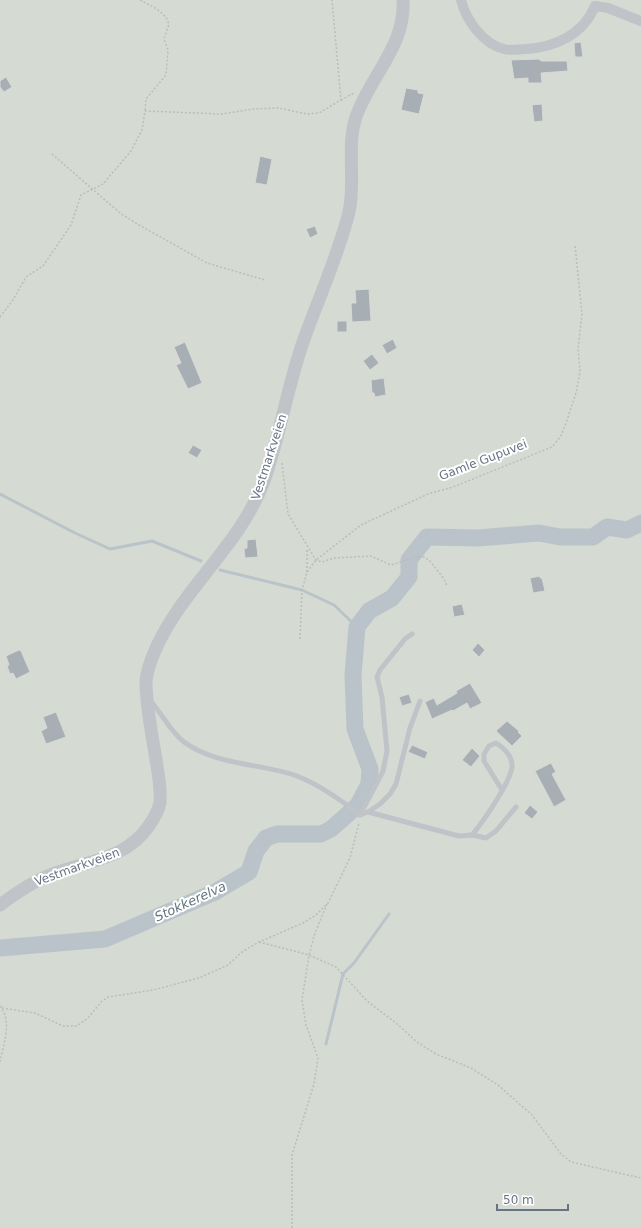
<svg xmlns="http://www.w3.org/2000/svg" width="641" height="1228" viewBox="0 0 641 1228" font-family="'DejaVu Sans',sans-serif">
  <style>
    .green { fill: #d5dbd3 }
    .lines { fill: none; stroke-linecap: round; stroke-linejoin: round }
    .stream { stroke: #bac3c9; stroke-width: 3 }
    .river { stroke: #bac3c9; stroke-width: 17 }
    .building { fill: #a7aeb4; stroke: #d8d8d6 }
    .path { stroke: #babcbf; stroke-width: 1.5; stroke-dasharray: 2 2; stroke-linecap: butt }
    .service { stroke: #c0c3c7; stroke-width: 5 }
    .minor { stroke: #c0c3c7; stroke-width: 10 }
    .tertiary { stroke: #c0c3c7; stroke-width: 13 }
    .labels { text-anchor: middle; stroke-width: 4; stroke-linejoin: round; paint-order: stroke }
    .street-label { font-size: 12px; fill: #677483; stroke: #fff }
    .water-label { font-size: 13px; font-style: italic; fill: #63757f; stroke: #fff }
  </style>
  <rect width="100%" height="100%" fill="#f6f6f3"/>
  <!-- green -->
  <rect class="green" x="0" y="0" width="641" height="1228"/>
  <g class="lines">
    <!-- stream -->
    <g class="stream">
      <path d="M0,494L75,533L110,549L152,541L201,561"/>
      <path d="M220,570L302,590L334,605L357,627"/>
      <path d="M326,1044L343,974L354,963L389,914"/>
    </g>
    <!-- river -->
    <path class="river" d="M0,948L105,939L215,892L249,872L256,851L266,838L277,834H321L331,829L358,805L369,784L370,769L355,729L353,675L357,627L369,611L392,598L409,577V560L427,537L478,538L539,533L560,537H593L607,527L627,530L641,523"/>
  </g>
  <!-- building -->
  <g class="building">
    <path d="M581,42L583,57H575L574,43Z"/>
    <path d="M539,59L541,61H567L568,71L541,73L542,83H528V78L514,79L511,60Z"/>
    <path d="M6,77L12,87L4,92L0,87V81Z"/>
    <path d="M406,88L418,90V93L424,94L419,114L401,110Z"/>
    <path d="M542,104L543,121L534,122L532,105Z"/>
    <path d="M260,156L272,159L267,185L255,183Z"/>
    <path d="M315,226L318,234L310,238L306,229Z"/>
    <path d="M369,289L371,321L352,322L351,303H356L355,290Z"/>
    <rect x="337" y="321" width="10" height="11"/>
    <path d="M393,339L397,348L387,354L382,345Z"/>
    <path d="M185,342L202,383L188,389L176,365L181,363L174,347Z"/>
    <path d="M372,354L379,363L370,370L363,361Z"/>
    <path d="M384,378L386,395L375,397L374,393H372L371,380Z"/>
    <path d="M193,445L202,450L197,458L188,453Z"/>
    <path d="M256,539L258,557L245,558L244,549L247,548V540Z"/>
    <path d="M540,576V578H542L545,591L533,593L530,578Z"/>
    <path d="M462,604L465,615L454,617L452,606Z"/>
    <path d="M478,643L485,650L479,657L472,650Z"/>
    <path d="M19,650L21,651L30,672L16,679L13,673L10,674L7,666L9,665L6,656Z"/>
    <path d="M470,683L482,703L470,709L467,703L453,711L452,710L432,719L425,702L434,698L437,705L457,693L456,691Z"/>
    <path d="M409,694L412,703L402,706L399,697Z"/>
    <path d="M56,712L66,737L46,744L41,731L47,728L43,717Z"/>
    <path d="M507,721L519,731L518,732L522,736L512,746L496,731Z"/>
    <path d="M412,745L428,752L425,759L408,752Z"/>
    <path d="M472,748L480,756L471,767L462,760Z"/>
    <path d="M551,763L556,772L552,774L566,800L554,807L535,771Z"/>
    <path d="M530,805L538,812L532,819L524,813Z"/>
  </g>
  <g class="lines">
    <!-- path -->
    <g class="path">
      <path d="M140,0L157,9L166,17L169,24L164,39L168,50L166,75L146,99L145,111"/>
      <path d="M341,100L354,93"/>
      <path d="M52,154L120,213L139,225L207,263L265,280"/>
      <path d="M0,317L13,300L26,277L43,266L71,225L81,195L103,184L131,151L142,130L145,111L222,114L253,109L278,108L307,114L319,113L341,100L332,0"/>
      <path d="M282,463L288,514L316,560L322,562L334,558L371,556L391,565L415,557H424L430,561L444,579L447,586"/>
      <path d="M307,572V548"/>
      <path d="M300,639L302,590L307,572L316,560L361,525L428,494L453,487L552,447L561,436L565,426L576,393L580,371L578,349L582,314L575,245"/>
      <path d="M259,942L309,955L336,967L367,1001L396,1023L417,1042L436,1054L471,1068L498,1085L532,1115L561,1154L571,1162L641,1178"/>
      <path d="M0,1006C13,1022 3,1045 0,1062"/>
      <path d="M2,1008L35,1013L63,1026H77L88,1018L101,1002L108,997L153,990L199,978L228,965L242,952L259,942L303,923L316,915L328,903L350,858L359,823"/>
      <path d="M292,1228V1155L314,1084L318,1058L306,1025L302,1000L309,955L315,933L327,904"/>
    </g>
    <!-- service -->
    <g class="service">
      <path d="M149,701L153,704C163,716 172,733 184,742C217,766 261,763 297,776C320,785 341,800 360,815L368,812L459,836L472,835L486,838L496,831L516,807"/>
      <path d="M368,812L380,804L390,794L396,784L410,728L420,701"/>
      <path d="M360,815L383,771L387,751L382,697L377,677L380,670L405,639L412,634"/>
      <path d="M472,835C482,823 514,778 512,764C511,754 504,748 496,743L489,746L484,754V761L502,790"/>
    </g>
    <!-- minor -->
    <path class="minor" d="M461,0C466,20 483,44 504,49C511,51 519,49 526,49C555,47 583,35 595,6L608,8L641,21"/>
    <!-- tertiary -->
    <path class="tertiary" d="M0,905C16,893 32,882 50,875C85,861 125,860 148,827C153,820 158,812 160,803C161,791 159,778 157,766C153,739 146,709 146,681C147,669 152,657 157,646C185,586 241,544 264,481C280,436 287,388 303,342C318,299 338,257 349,212C356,181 346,147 356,117C370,76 406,46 403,0"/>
  </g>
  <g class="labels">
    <!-- street labels -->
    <g class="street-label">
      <text transform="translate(269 457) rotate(-72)" y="4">Vestmarkveien</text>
      <text transform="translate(483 460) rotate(-21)" y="4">Gamle Gupuvei</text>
      <text transform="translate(77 867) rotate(-20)" y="4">Vestmarkveien</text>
    </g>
    <!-- water labels -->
    <g class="water-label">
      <text transform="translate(190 901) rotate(-25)" y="5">Stokkerelva</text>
    </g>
  </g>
  <!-- scale -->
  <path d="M497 1204v6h71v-6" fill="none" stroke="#677483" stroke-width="2"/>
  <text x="503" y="1204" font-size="12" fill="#677483" stroke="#ffffff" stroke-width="3" paint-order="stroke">50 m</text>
</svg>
